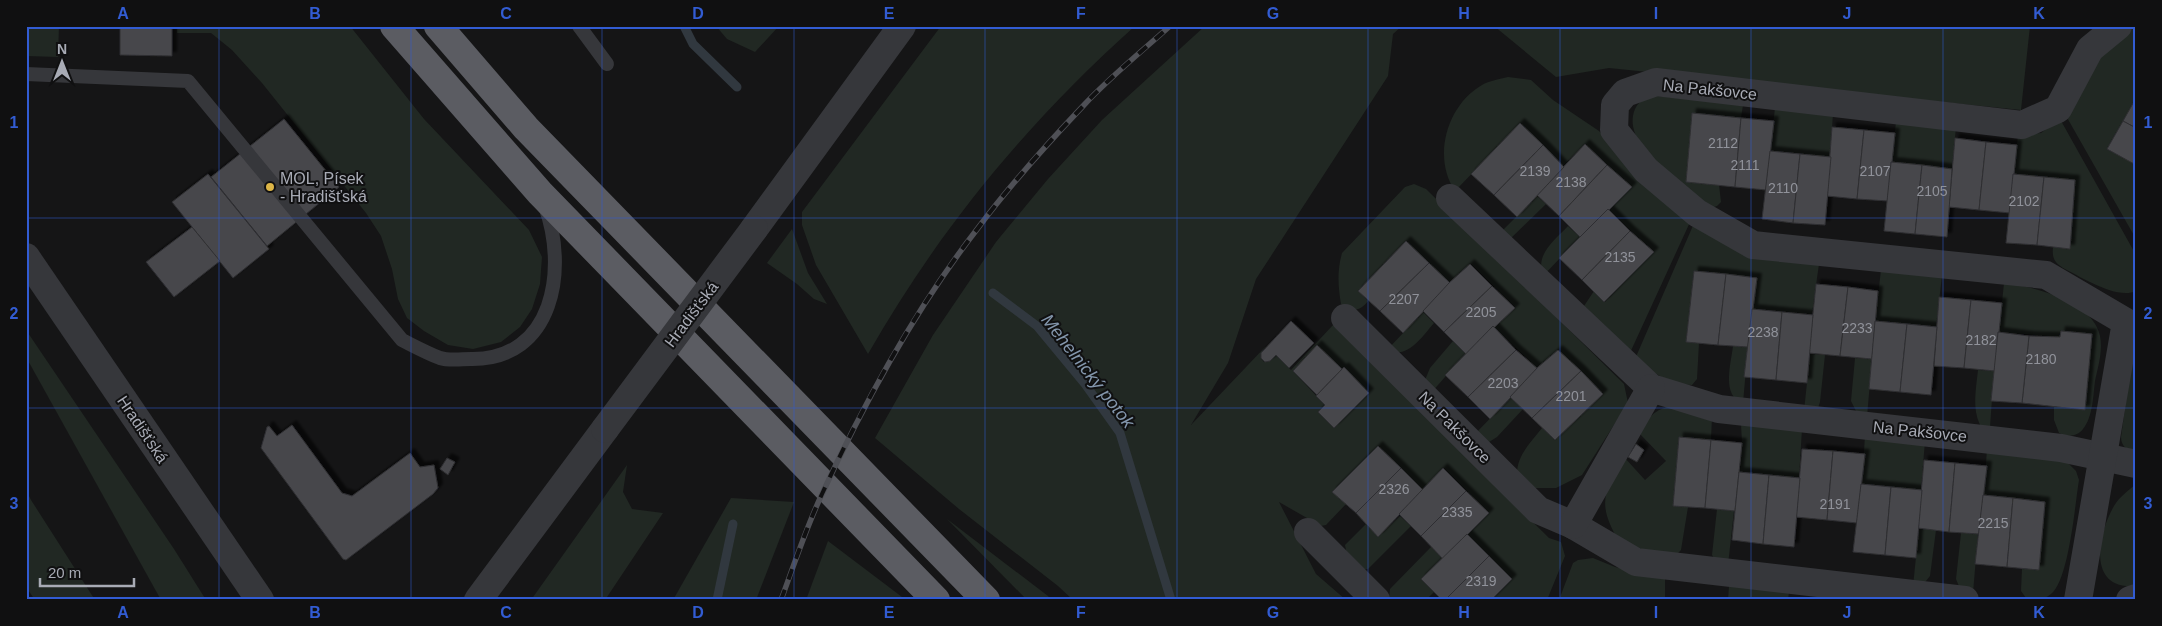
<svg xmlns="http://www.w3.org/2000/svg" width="2162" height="626" viewBox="0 0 2162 626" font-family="Helvetica,sans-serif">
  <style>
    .green { fill: #212823; fill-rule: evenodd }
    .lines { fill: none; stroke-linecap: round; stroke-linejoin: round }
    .stream { stroke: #31383f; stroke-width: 9 }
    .building { fill: #47474b; stroke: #2f2f32; filter: url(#shadow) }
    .service { stroke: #36373b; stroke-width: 14 }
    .minor { stroke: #36373b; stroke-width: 28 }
    .tertiary { stroke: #36373b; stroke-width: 28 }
    .trunk { stroke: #5b5c62; stroke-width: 28 }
    .rail-casing { stroke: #4f5056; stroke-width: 5.5 }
    .rail { stroke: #101011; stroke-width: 4; stroke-dasharray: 11; stroke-linecap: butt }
    .tertiary-bridge { stroke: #36373b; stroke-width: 28 }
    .grid { fill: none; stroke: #325cd3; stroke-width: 1; stroke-opacity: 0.55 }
    .poi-dot { fill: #dcb547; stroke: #101011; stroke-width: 2 }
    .labels { text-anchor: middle; stroke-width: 4; stroke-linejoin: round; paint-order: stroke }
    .number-label { font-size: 14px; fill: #90929a }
    .street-label { font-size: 16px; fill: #a8abb5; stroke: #101011 }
    .poi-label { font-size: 16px; fill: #a8abb5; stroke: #101011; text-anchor: start }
    .water-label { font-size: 18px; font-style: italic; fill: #8396ac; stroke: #101011 }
    .neatline { fill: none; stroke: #325cd3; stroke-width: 2 }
    .grid-label { font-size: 16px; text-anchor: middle; font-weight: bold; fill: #325cd3 }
  </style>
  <defs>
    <filter id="shadow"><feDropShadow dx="4.5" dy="-4.5" stdDeviation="1" flood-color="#0009"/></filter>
  </defs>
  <rect width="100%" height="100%" fill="#151516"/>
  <!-- green -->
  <g class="green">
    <path d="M26,26H59L58,57L26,56Z"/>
    <path d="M177,26H350L424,119L529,230L542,257L540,284L532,309L520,327L501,342L473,349L448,345L424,331L407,318L398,299L392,269L381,236L366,213L262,83L232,50L211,33H177Z"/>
    <path d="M716,26H779L755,52L727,39Z"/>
    <path d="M941,26H1135C1027,123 940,228 868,354L816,265L802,225V212Z"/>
    <path d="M1205,26H1402L1393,34L1388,76L1256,279L1228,363L1191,425L1266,346L1261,353V358L1264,362L1270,361L1276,355L1291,370L1333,325L1549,538L1561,542L1565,556L1547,600H1491L1512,579L1467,535L1489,513L1444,468L1422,490L1378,446L1333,491L1346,504L1326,525L1315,527L1307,518L1279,502L1316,574L1346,600H1073L1058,586L959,509L875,438L933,335L996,242L1048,179L1102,120ZM1317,346L1342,369L1344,367L1369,393L1334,428L1318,412L1325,405L1293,371Z"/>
    <path d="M1494,26H2030L2021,110L1609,68L1556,77Z"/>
    <path d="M2136,26V98L2107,149L2136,165V239L2065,114C2083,83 2103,43 2136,26Z"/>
    <path d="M1508,77L1531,80L1553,100L1599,131L1641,175L1691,220L1629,355L1586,316L1584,306L1594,291L1605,302L1653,252L1609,210L1607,165L1585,144L1563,166L1520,124L1455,191C1432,157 1447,105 1482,85C1489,81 1500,79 1508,77Z"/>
    <path d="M1657,96L1743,105L1741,118L1711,115L1721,202L1717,206L1711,208C1687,190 1619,146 1635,109C1640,99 1647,97 1657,96Z"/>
    <path d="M1775,108L1833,114L1830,157L1770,151Z"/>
    <path d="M2060,119L2136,255V291C2117,300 2081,277 2063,268C2054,262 2052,258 2053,247L2070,249L2075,180L2014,174L2018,135L2041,133Z"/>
    <path d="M1896,121L1956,127L1952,169L1892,163Z"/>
    <path d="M1414,184L1426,189L1624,384L1628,403L1582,475L1556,488H1530L1517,474C1517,455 1531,442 1542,428L1555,440L1603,394L1558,350L1537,368L1494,327L1515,307L1471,264L1449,283L1406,241L1358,291L1368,301C1364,307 1358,310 1350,311L1341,304C1338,286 1337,271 1342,253L1405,187Z"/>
    <path d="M1537,196L1546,204L1508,241L1501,232Z"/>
    <path d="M1695,221L1819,264L1812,314L1753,309L1756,278L1694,271L1686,341L1699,343L1697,379L1692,385C1669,385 1653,372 1635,359Z"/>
    <path d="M1568,226L1580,237L1543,276C1535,254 1554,241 1568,226Z"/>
    <path d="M792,229L808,273L827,304L814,299L797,284L767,263Z"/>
    <path d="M1881,270L1942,276L1936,327L1875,321Z"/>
    <path d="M2004,283C2033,286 2094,302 2100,336C2103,351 2098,367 2095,381C2093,396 2093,417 2083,429C2077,437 2067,437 2059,433L2054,420V407L2060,337L1999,332Z"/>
    <path d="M1423,312L1434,323C1422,337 1407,360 1387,350Z"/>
    <path d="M26,330L174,549L206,600H161L26,357Z"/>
    <path d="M1453,341L1466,353L1431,393L1425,380L1430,368Z"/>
    <path d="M1733,346L1748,347L1743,403C1721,396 1731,364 1733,346Z"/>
    <path d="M2136,350V454C2128,450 2121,447 2121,437L2132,359Z"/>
    <path d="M1810,354L1825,355L1820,402L1818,408L1804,411Z"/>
    <path d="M1855,358L1872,359L1867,417L1857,413L1851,401Z"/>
    <path d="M1978,370L1994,371L1990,427L1980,425C1972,408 1976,389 1978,370Z"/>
    <path d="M1511,397L1523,409L1497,437L1489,442L1473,436Z"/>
    <path d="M1672,406L1712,417L1711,440L1679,437L1673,505L1688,507L1681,550L1675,556H1664L1619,542C1597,503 1603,494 1624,457L1645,480L1666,461L1639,433C1648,417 1655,409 1672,406Z"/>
    <path d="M1741,424L1802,429L1799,478L1740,472L1742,443Z"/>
    <path d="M1865,435L1925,441L1921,490L1862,484Z"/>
    <path d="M1987,448L2064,459L2076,471L2079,480C2075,504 2069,580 2051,594C2043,601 2035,600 2026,598L2021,591L2022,568L2039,570L2045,502L1984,495Z"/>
    <path d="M627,465L623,492L632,509L663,513L605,600H531Z"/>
    <path d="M2136,484V586C2086,591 2098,533 2114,506C2119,497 2129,490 2136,484Z"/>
    <path d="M26,490L31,500L95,600H35L26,587Z"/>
    <path d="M731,498L794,502L756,600H673Z"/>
    <path d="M1717,509L1734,511L1728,565L1717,562L1712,555Z"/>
    <path d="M1400,516L1411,526L1368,569L1360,570L1348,560L1345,545L1366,524L1378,537Z"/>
    <path d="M947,519L1048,596L1051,600H1027Z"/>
    <path d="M1919,528L1936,530L1930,576L1921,587L1913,586Z"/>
    <path d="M1961,533L1978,534L1973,593L1960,589L1956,579Z"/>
    <path d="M828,541L906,600H806Z"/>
    <path d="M1431,547L1442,558L1421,579L1434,592L1426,600H1389L1390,589Z"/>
    <path d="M1593,558L1615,567L1665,578V600H1559L1573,563L1578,560Z"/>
    <path d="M1729,586L1789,592L1788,600H1728Z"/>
  </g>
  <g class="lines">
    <!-- stream -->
    <g class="stream">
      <path d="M684,26L693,44L737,87"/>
      <path d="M993,293L1037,326L1085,384L1120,433L1171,600"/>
      <path d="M717,600L733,524"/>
    </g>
  </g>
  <!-- building -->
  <g class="building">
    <path d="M120,26H172V56L120,55Z"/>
    <path d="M2136,98V128L2123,121Z"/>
    <path d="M1692,113L1741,118L1735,187L1686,182Z"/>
    <path d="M1741,118L1774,121L1766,190L1735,187Z"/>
    <path d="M284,119L339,187L267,246L211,177Z"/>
    <path d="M2123,121L2136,128V165L2107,149Z"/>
    <path d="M1520,123L1543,145L1494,195L1471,174Z"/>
    <path d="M1832,127L1864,130L1857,199L1827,196Z"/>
    <path d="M1864,130L1895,133L1888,201L1857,199Z"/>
    <path d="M1955,138L1986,142L1979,210L1949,207Z"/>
    <path d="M1986,142L2017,145L2010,213L1979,210Z"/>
    <path d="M1585,144L1607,165L1559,216L1537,195Z"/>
    <path d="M1543,145L1564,167L1517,217L1494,195Z"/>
    <path d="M1770,151L1800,154L1793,223L1762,219Z"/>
    <path d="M1800,154L1831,157L1825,225L1793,223Z"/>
    <path d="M1891,162L1922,165L1915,234L1884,231Z"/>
    <path d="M1607,165L1632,187L1581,238L1559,216Z"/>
    <path d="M1922,165L1952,169L1947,237L1915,234Z"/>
    <path d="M208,174L269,249L233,278L172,202Z"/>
    <path d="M2013,174L2044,177L2037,245L2006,243Z"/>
    <path d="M2044,177L2075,180L2070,249L2037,245Z"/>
    <path d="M1608,209L1630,231L1582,280L1559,258Z"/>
    <path d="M192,227L220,261L174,297L146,262Z"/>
    <path d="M1630,231L1654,252L1604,302L1582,280Z"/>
    <path d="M1406,241L1429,263L1380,311L1358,291Z"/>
    <path d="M1429,263L1450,283L1403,333L1380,311Z"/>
    <path d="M1470,264L1492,286L1444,332L1423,311L1449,283Z"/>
    <path d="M1694,271L1726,274L1718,345L1686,342Z"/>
    <path d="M1726,274L1757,278L1748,347L1718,345Z"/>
    <path d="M1816,284L1848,287L1840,356L1809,353Z"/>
    <path d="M1492,286L1515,308L1466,354L1444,332Z"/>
    <path d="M1848,287L1878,291L1872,359L1840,356Z"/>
    <path d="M1939,297L1971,300L1964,368L1934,366Z"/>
    <path d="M1971,300L2002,303L1995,371L1964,368Z"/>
    <path d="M1752,309L1782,312L1776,380L1744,377Z"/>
    <path d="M1782,312L1813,315L1807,383L1776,380Z"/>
    <path d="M1291,321L1314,343L1289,368L1276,355L1270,361L1265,362L1261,358V353Z"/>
    <path d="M1875,321L1907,324L1900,392L1869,389Z"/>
    <path d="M1907,324L1937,327L1931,395L1900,392Z"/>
    <path d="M1493,326L1516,350L1468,397L1445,375Z"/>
    <path d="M2061,331L2092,334L2085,410L2022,403L2029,336L2060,337Z"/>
    <path d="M1998,332L2029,336L2022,403L1991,401Z"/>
    <path d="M1317,345L1342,369L1317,395L1293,371Z"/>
    <path d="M1516,350L1538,369L1490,419L1468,397Z"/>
    <path d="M1558,350L1581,371L1532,418L1510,397L1537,368Z"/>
    <path d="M1344,367L1369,393L1334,428L1318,412L1325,405L1316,396Z"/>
    <path d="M1581,371L1603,394L1555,440L1532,418Z"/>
    <path d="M292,425L342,493L352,496L410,453L420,467L434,465L438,488L433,494L346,560L343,559L261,448L267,427L269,426L277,436Z"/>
    <path d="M1679,437L1711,440L1705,508L1673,506Z"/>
    <path d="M1711,440L1742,443L1735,511L1705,508Z"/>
    <path d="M1636,444L1644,450L1637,462L1628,457Z"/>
    <path d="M1378,446L1401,468L1356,513L1332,492Z"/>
    <path d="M1802,449L1833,451L1827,520L1796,517Z"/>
    <path d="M1833,451L1865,454L1857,523L1827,520Z"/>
    <path d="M447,458L455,462L448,475L440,469Z"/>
    <path d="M1924,460L1955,463L1949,532L1918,528Z"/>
    <path d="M1955,463L1987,466L1979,534L1949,532Z"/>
    <path d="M1401,468L1423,490L1378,537L1356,513Z"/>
    <path d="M1443,468L1466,491L1421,536L1399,514Z"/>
    <path d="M1739,472L1769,475L1763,544L1732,540Z"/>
    <path d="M1769,475L1800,478L1794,547L1763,544Z"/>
    <path d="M1861,484L1891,487L1885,555L1853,552Z"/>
    <path d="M1891,487L1922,490L1916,558L1885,555Z"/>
    <path d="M1466,491L1489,513L1443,559L1421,536Z"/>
    <path d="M1983,495L2013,498L2007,567L1975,564Z"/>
    <path d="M2013,498L2045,502L2039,570L2007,567Z"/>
    <path d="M1467,534L1489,556L1445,600H1442L1421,579Z"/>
    <path d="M1489,556L1512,579L1491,600H1445Z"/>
  </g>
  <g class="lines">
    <!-- service -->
    <g class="service">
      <path d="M579,26L607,64"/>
      <path d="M26,74L188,81L402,340C414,346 427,353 440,358C449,361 462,359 471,359C554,360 568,269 545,206"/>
    </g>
    <!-- minor -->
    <g class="minor">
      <path d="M1450,198L1651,388L1719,409L2061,448L2136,464"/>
      <path d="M1345,318L1538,510L1573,525L1636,562L1965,600"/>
      <path d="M1573,525L1651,388"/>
      <path d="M1308,532L1376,600"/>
      <path d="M2078,600L2126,322L2046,275L1753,245L1697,213L1646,170L1614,130L1615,105L1625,93L1656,82L2022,125L2058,109L2090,49L2118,26"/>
      <path d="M2130,600L2136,598"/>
    </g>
    <!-- tertiary -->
    <g class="tertiary">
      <path d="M754,229L902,26"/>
      <path d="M26,257L260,600"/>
      <path d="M478,600L605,429"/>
    </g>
    <!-- trunk -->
    <g class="trunk">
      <path d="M394,26L540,193L936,600"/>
      <path d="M438,26L526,128L986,600"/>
    </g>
    <defs>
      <path id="rail" d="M781,600C794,565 806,528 822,494C865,401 915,309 978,228C1010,185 1047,144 1084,105C1110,77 1141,52 1170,26"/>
    </defs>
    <!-- rail casing -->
    <use href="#rail" class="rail-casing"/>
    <!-- rail -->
    <use href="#rail" class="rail"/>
    <!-- tertiary-bridge -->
    <path class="tertiary-bridge" d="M605,429L754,229"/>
  </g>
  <!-- grid -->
  <path class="grid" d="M219,26V600M411,26V600M602,26V600M794,26V600M985,26V600M1177,26V600M1368,26V600M1560,26V600M1751,26V600M1943,26V600M26,218H2136M26,408H2136"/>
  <!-- markers -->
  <circle class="poi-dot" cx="270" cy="187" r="5"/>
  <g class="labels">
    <!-- number labels -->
    <g class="number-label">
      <text x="1723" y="148">2112</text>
      <text x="1745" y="170">2111</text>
      <text x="1535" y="176">2139</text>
      <text x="1875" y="176">2107</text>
      <text x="1571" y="187">2138</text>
      <text x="1783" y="193">2110</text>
      <text x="1932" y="196">2105</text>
      <text x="2024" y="206">2102</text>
      <text x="1620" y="262">2135</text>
      <text x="1404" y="304">2207</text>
      <text x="1481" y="317">2205</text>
      <text x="1857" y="333">2233</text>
      <text x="1763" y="337">2238</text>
      <text x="1981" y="345">2182</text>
      <text x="2041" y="364">2180</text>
      <text x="1503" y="388">2203</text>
      <text x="1571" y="401">2201</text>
      <text x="1394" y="494">2326</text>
      <text x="1835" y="509">2191</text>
      <text x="1457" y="517">2335</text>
      <text x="1993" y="528">2215</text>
      <text x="1481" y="586">2319</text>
    </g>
    <!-- street labels -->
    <g class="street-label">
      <text transform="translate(1710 89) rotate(6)" y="6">Na Pakšovce</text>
      <text transform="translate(691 314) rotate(-53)" y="6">Hradišťská</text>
      <text transform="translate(1455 427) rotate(45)" y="6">Na Pakšovce</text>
      <text transform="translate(143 429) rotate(56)" y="6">Hradišťská</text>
      <text transform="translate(1920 431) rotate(6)" y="6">Na Pakšovce</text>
    </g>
    <!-- poi labels -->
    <g class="poi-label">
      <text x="280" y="184">MOL, Písek<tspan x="280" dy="18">- Hradišťská</tspan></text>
    </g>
    <!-- water labels -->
    <g class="water-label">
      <text transform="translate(1088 371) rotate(52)" y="6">Mehelnický potok</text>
    </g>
  </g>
  <!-- border -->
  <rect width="2162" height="626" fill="none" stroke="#101011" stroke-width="55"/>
  <!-- north arrow -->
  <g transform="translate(62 62)" stroke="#101011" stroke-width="4" paint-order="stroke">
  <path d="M0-4L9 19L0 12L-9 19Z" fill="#a8abb5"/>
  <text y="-8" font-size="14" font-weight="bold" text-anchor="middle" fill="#a8abb5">N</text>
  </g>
  <!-- scale -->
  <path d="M40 578v8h94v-8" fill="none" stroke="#a8abb5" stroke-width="2.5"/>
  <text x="48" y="578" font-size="15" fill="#a8abb5" stroke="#101011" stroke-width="4" paint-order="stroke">20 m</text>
  <rect x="28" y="28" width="2106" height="570" class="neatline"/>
  <g class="grid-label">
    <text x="123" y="19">A</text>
    <text x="315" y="19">B</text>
    <text x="506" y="19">C</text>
    <text x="698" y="19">D</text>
    <text x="889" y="19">E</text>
    <text x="1081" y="19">F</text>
    <text x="1273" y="19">G</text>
    <text x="1464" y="19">H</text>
    <text x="1656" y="19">I</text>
    <text x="1847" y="19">J</text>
    <text x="2039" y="19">K</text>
    <text x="14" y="128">1</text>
    <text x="2148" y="128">1</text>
    <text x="14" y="319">2</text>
    <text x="2148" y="319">2</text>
    <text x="14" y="509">3</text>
    <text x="2148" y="509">3</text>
    <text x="123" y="618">A</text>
    <text x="315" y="618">B</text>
    <text x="506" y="618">C</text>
    <text x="698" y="618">D</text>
    <text x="889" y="618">E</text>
    <text x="1081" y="618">F</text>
    <text x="1273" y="618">G</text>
    <text x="1464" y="618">H</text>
    <text x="1656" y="618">I</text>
    <text x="1847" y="618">J</text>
    <text x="2039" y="618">K</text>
  </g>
</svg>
